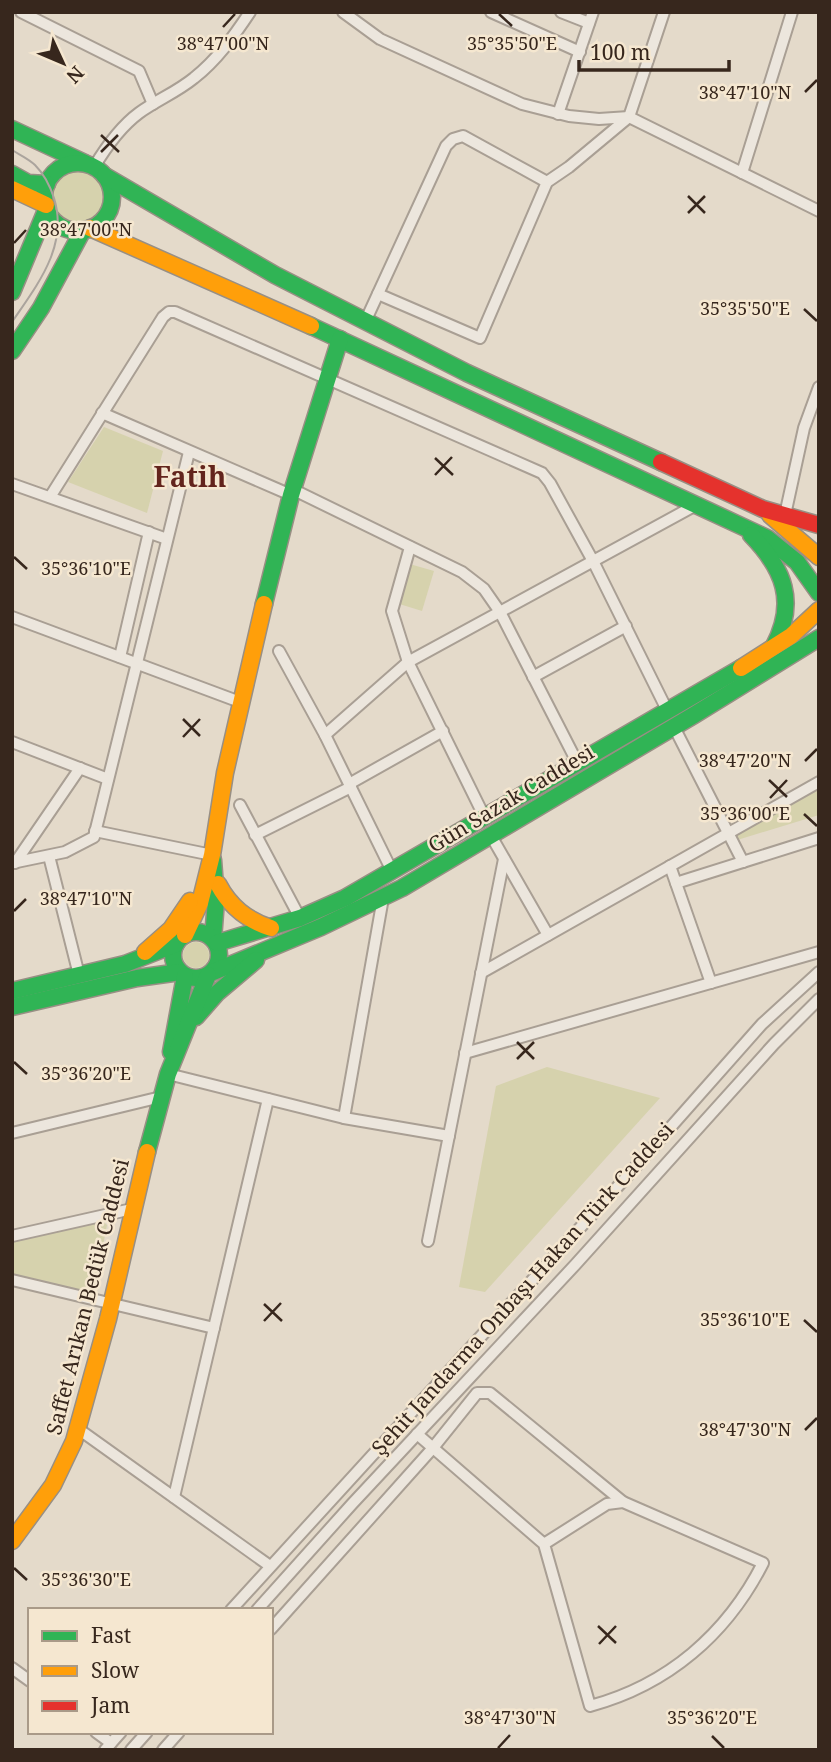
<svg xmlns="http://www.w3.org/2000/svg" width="831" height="1762" viewBox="0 0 831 1762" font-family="'Noto Serif',serif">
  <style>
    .green { fill: #d6d2ad }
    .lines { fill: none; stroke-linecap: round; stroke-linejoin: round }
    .street-casing { stroke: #a99f94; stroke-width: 14 }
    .fast-casing { stroke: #988f84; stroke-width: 19 }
    .slow-casing { stroke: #988f84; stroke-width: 19 }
    .jam-casing { stroke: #988f84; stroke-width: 19 }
    .street { stroke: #ece6dd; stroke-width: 10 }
    .fast { stroke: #30b455; stroke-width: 16 }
    .slow { stroke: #ff9f0a; stroke-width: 16 }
    .jam { stroke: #e5322d; stroke-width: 16 }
    .tram { stroke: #aba49d; stroke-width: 2 }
    .ticks { fill: none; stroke: #37271d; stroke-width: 2.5 }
    .labels { text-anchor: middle; stroke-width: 5; stroke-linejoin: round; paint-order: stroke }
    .street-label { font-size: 21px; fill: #37271d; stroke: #f5e7d0 }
    .district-label { font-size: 28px; font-weight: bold; fill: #63241c; stroke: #f5e7d0 }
    .ticks-label { font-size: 18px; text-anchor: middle; fill: #37271d; stroke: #f5e7d0; stroke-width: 5; stroke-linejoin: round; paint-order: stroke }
  </style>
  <rect width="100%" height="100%" fill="#e4daca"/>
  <!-- green -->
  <g class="green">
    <circle cx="78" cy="197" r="25"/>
    <path d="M104,427L163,451L147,513L68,482Z"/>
    <path d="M406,563L434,571L422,611L393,602Z"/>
    <path d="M819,784V815L734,841L731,834Z"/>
    <circle cx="196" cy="955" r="13"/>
    <path d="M547,1067L660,1098L485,1292L459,1287L496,1086Z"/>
    <path d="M102,1221L107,1225L94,1293L12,1274V1242Z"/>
  </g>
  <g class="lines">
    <defs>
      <g id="street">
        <path d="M21,12L139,71L153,104"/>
        <path d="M343,12L380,39L522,104L569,116L599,119L629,117L819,211"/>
        <path d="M491,12L580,52"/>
        <path d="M561,12L589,23"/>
        <path d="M558,114L593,12"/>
        <path d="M94,167C106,147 120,127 139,113C157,100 177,92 194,78C217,60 234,36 250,12"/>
        <path d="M742,173L792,12"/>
        <path d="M378,294L480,338L547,182L569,167L629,117L664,12"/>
        <path d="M365,322L446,146L453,139L463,136L547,182"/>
        <path d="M102,413L291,495"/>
        <path d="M12,484L167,539"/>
        <path d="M292,489L462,572L484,589L500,612L577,762"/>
        <path d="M50,497L163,317L169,312H175L542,473L550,483L593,561L667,710"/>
        <path d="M785,515L804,428L819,387"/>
        <path d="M410,547L392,611L408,662L484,816"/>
        <path d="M12,617L240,702"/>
        <path d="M279,651L325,735L392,871"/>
        <path d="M120,657L149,532"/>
        <path d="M533,677L626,626"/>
        <path d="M674,727L743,862"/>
        <path d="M325,735L408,662L694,506"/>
        <path d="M12,742L108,779"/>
        <path d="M349,784L443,731"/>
        <path d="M240,805L300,918"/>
        <path d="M95,831L212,855"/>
        <path d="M490,834L548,935"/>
        <path d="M255,835L351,787"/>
        <path d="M49,856L79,975"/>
        <path d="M12,863L65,852L94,837L189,452"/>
        <path d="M15,863L80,768"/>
        <path d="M670,866L711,983"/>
        <path d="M676,883L819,838"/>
        <path d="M481,973L819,782"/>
        <path d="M465,1053L819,952"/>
        <path d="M168,1074L344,1118L449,1136"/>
        <path d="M344,1118L383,898"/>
        <path d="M12,1133L161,1097"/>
        <path d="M12,1236L132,1209"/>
        <path d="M428,1241L504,859"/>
        <path d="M12,1280L214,1328"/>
        <path d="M77,1428L270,1566"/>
        <path d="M417,1434L544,1544L590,1706C668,1685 727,1634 763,1563L623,1502L607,1504L544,1544"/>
        <path d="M174,1497L268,1099"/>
        <path d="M231,1610L631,1172L762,1024L819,972"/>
        <path d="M257,1610L352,1504L575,1265L774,1044L819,999"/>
        <path d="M271,1629L432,1449L477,1393H490L623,1502"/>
        <path d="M12,1668L30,1681"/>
        <path d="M96,1732L111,1743"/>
        <path d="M105,1750L121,1732"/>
        <path d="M131,1750L147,1732"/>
        <path d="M163,1750L179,1732"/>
      </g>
      <g id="fast">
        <path d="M12,129L85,163"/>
        <circle cx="78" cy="197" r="34"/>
        <path d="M12,174L28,183L47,184"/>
        <path d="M105,176L275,275L467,373L661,462"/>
        <path d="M12,292L47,208"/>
        <path d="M311,326L767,538L797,562L819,593"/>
        <path d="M12,351L41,308L83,230"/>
        <path d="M751,535C784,569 797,602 774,646"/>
        <path d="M264,604L291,495L340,339"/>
        <path d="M213,860L216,900L213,939"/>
        <circle cx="196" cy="955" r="23"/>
        <path d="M217,943L300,918L345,898L741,668"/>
        <path d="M213,972L321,927L402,888L694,715L819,638"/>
        <path d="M12,991L125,964L176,944"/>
        <path d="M12,1007L137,978L180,972"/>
        <path d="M196,1017L217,993L256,960"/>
        <path d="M171,1052L185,976"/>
        <path d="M147,1152L168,1074L208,975"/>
      </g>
      <g id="slow">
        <path d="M12,189L46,205"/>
        <path d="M90,228L311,326"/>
        <path d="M770,515L819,557"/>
        <path d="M741,668L791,636L819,610"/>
        <path d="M218,884C230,907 247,920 271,928"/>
        <path d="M185,935L200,903L212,855L225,773L264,604"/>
        <path d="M145,952L171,929L190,901"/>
        <path d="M12,1541L53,1485L74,1441L108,1319L147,1152"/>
      </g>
      <path id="jam" d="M661,462L763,509L819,525"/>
    </defs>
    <!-- street casing -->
    <use href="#street" class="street-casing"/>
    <!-- fast casing -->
    <use href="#fast" class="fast-casing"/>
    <!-- slow casing -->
    <use href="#slow" class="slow-casing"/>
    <!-- jam casing -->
    <use href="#jam" class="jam-casing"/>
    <!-- street -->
    <use href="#street" class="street"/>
    <!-- fast -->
    <use href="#fast" class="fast"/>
    <!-- slow -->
    <use href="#slow" class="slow"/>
    <!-- jam -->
    <use href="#jam" class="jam"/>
    <!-- tram -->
    <path class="tram" d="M12,150C20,155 29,159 35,165C44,174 50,186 54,198C69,246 37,285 12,322"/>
  </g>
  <!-- ticks -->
  <path class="ticks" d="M499,14L512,26M223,27L235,14M805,92L817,80M101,135L119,152M101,152L118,135M688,196L705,213M688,213L705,196M14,243L26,230M804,309L817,321M435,458L453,475M435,475L452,457M14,557L27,569M183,719L200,736M183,737L200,719M805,761L817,749M769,780L787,797M770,798L787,780M804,814L817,826M14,911L26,899M517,1042L534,1059M517,1059L534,1042M14,1062L27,1074M264,1304L282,1321M804,1320L817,1332M264,1321L281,1303M805,1430L817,1418M14,1568L27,1580M598,1626L616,1643M599,1644L616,1626M712,1736L724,1748M498,1748L510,1735"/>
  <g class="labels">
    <!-- street labels -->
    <g class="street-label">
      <text transform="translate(511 799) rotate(-31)" y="7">Gün Sazak Caddesi</text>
      <text transform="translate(523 1289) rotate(-48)" y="7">Şehit Jandarma Onbaşı Hakan Türk Caddesi</text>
      <text transform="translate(88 1297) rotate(-76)" y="7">Saffet Arıkan Bedük Caddesi</text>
    </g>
    <!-- district labels -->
    <g class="district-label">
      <text x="190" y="487">Fatih</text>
    </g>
  </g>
  <g class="ticks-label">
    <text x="512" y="50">35°35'50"E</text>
    <text x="223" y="50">38°47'00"N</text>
    <text x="745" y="99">38°47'10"N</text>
    <text x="86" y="236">38°47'00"N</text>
    <text x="745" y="315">35°35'50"E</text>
    <text x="86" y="575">35°36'10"E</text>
    <text x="745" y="767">38°47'20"N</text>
    <text x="745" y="820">35°36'00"E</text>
    <text x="86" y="905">38°47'10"N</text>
    <text x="86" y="1080">35°36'20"E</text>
    <text x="745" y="1326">35°36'10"E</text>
    <text x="745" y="1436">38°47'30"N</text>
    <text x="86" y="1586">35°36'30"E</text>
    <text x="510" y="1724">38°47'30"N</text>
    <text x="712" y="1724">35°36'20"E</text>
  </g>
  <!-- border -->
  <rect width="831" height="1762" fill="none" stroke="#37271d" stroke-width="28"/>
  <!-- legend -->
  <rect x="28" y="1608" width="245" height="126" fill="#f5e7d0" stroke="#a99a88" stroke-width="2"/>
  <rect x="42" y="1631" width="35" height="10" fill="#30b455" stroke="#a99a88" stroke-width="2"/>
  <text x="91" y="1643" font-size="21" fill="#37271d">Fast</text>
  <rect x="42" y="1666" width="35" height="10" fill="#ff9f0a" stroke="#a99a88" stroke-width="2"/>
  <text x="91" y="1678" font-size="21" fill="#37271d">Slow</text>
  <rect x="42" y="1701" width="35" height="10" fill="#e5322d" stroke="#a99a88" stroke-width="2"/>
  <text x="91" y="1713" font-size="21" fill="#37271d">Jam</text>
  <!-- north arrow -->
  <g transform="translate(63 63) rotate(134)" stroke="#f5e7d0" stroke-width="5" paint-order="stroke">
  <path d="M0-5L12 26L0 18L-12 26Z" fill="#37271d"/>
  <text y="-10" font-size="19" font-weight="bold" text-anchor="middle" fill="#37271d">N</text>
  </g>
  <!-- scale -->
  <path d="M579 60v10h150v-10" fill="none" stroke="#37271d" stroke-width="3.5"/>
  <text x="590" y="60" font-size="21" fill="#37271d" stroke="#f5e7d0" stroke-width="5" paint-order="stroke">100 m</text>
</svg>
